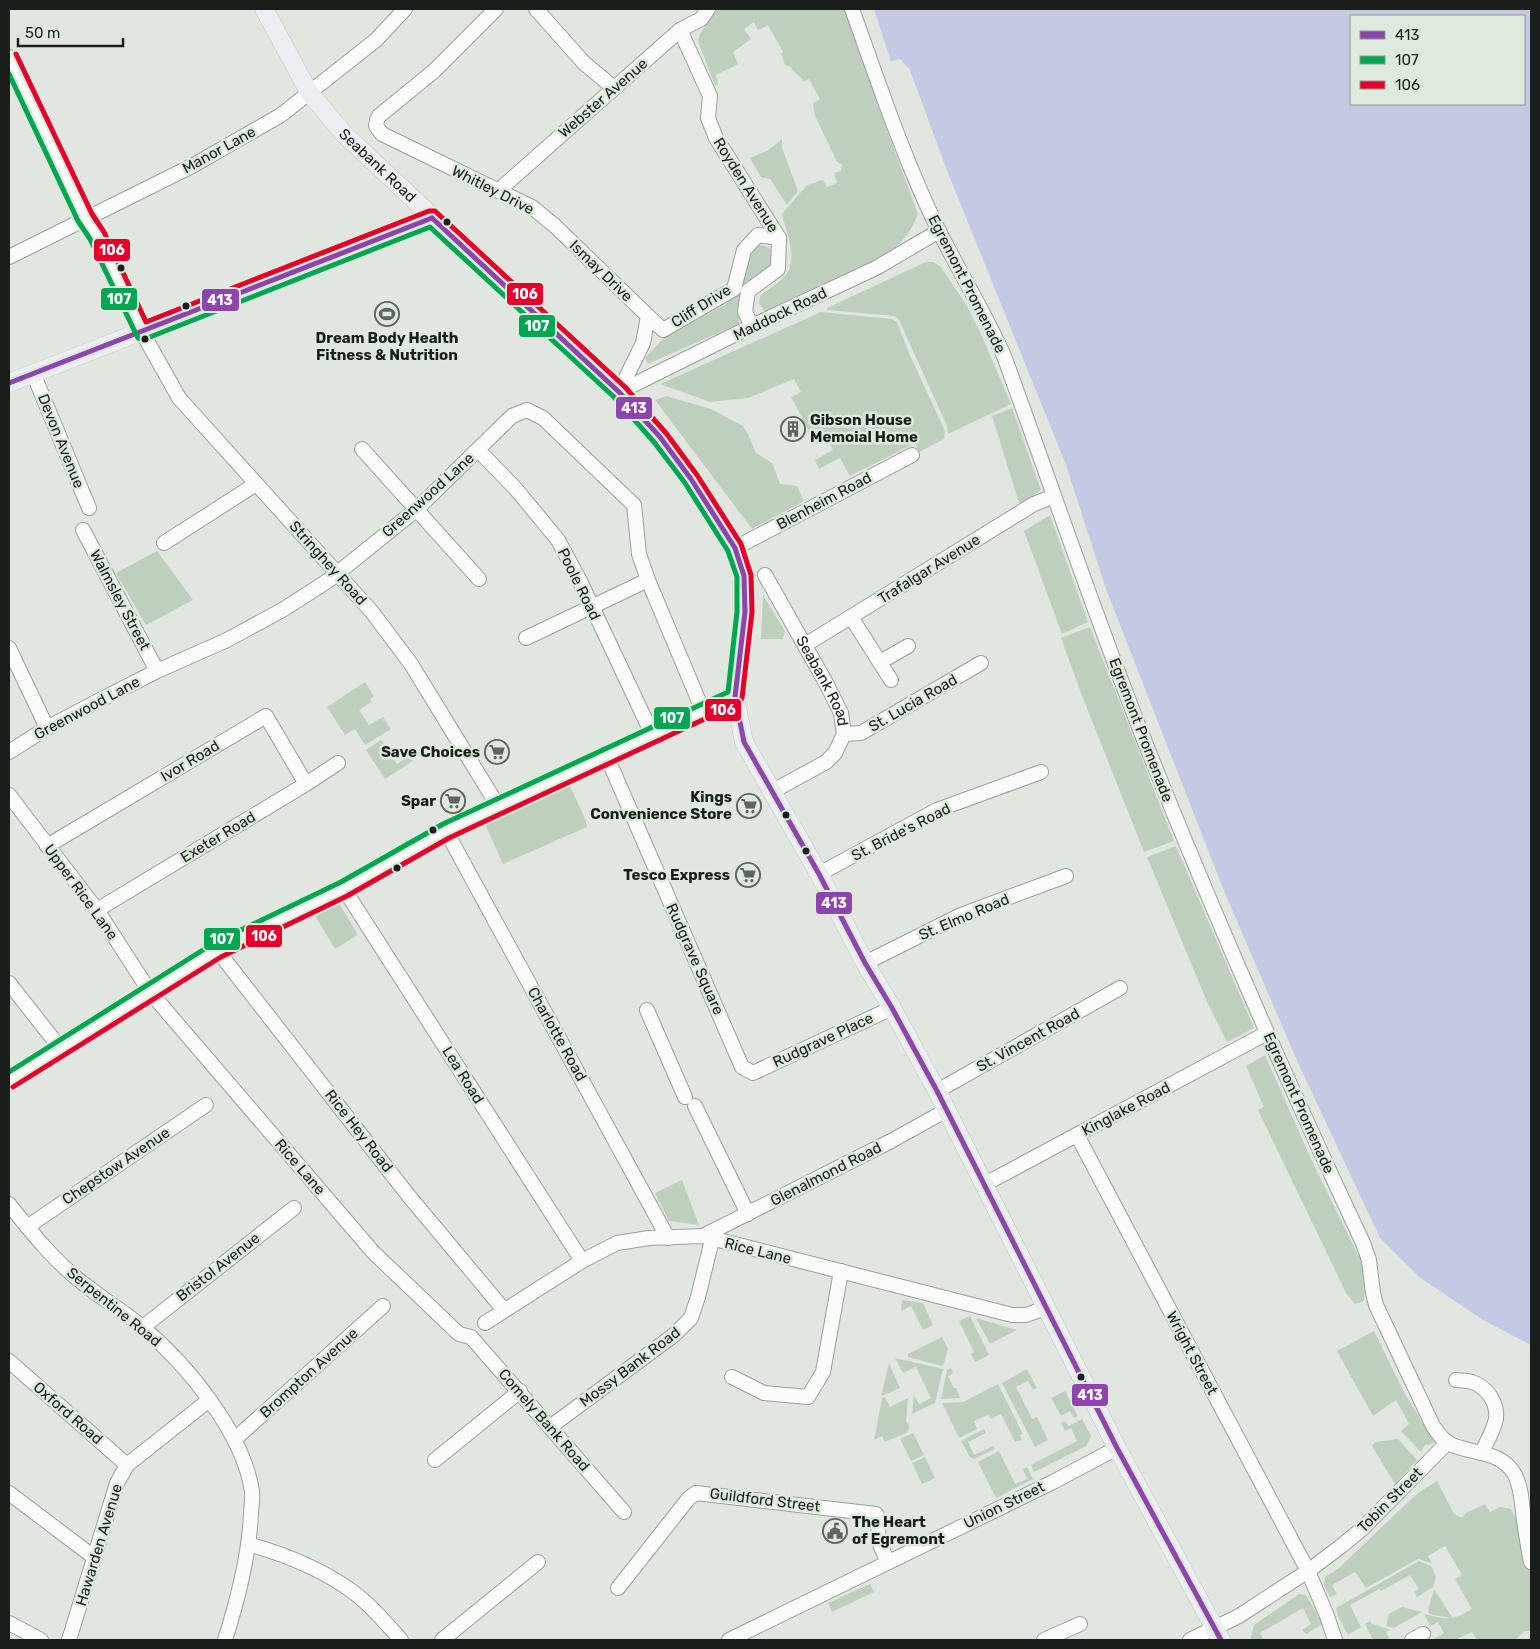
<svg xmlns="http://www.w3.org/2000/svg" width="1540" height="1649" viewBox="0 0 1540 1649" font-family="Rubik,sans-serif">
  <style>
    .green { fill: #bed0bd }
    .water { fill: #c4cae4; fill-rule: evenodd }
    .lines { fill: none; stroke-linecap: round; stroke-linejoin: round }
    .minor-casing { stroke: #9b9f9a; stroke-width: 16 }
    .major-casing { stroke: #c2c5c2; stroke-width: 19 }
    .minor { stroke: #fafbfa; stroke-width: 14 }
    .major { stroke: #eceef2; stroke-width: 18 }
    .bus-1-casing { stroke: #deeadd; stroke-width: 9 }
    .bus-2-casing { stroke: #deeadd; stroke-width: 9 }
    .bus-3-casing { stroke: #deeadd; stroke-width: 9 }
    .bus-1 { stroke: #8e44ad; stroke-width: 5 }
    .bus-2 { stroke: #00a651; stroke-width: 5 }
    .bus-3 { stroke: #e4002b; stroke-width: 5 }
    .bus-dot { fill: #1a1e1a; stroke: #deeadd; stroke-width: 2 }
    .labels { text-anchor: middle; stroke-width: 5; stroke-linejoin: round; paint-order: stroke }
    .street-label { font-size: 15px; fill: #1a1e1a; stroke: #deeadd }
    .poi-label { font-size: 15px; font-weight: bold; fill: #1a1e1a; stroke: #deeadd; text-anchor: end }
    .line-badge { stroke: #deeadd; stroke-width: 2 }
    .badge-label { font-size: 14px; text-anchor: middle; font-weight: bold; fill: #fff }
  </style>
  <rect width="100%" height="100%" fill="#e1e7e0"/>
  <!-- green -->
  <g class="green">
    <path d="M716,9H845L885,125L918,214C910,235 898,248 879,259L765,312L759,303L760,296C768,289 779,283 785,276C799,259 786,233 782,214L807,185L823,180L827,187L837,183L834,173L841,171L842,164L837,162L815,116L813,103L820,99L809,79L804,81C800,75 794,74 791,67L785,65L781,54L783,52L768,25L758,30L754,22L744,29L751,39L733,52L738,64L716,75L718,85L715,86L698,41L700,34Z"/>
    <path d="M782,139V148L798,191L787,205L770,179L761,177L750,158L767,151Z"/>
    <path d="M758,245C766,246 770,247 774,255L771,266L741,291L738,305L741,315L738,324L648,364L645,358L664,338L726,304L737,292L750,252Z"/>
    <path d="M926,262H933L940,266L966,304L981,334L1011,404L948,434L947,426L899,320L895,316L827,310V308Z"/>
    <path d="M821,312L892,319L897,322L909,353L945,431L944,439L919,452L915,443L850,476L840,458L819,469L815,460L833,450L827,439L816,444L791,397L801,392L794,379L748,398L710,402L660,384Z"/>
    <path d="M666,396L711,409L743,426L748,434L756,453L772,463L780,484L797,486L804,501L752,529L655,400Z"/>
    <path d="M1012,408L1041,490L1020,506L992,416Z"/>
    <path d="M1050,515L1088,622L1062,634L1024,531Z"/>
    <path d="M157,551L193,600L146,625L116,573Z"/>
    <path d="M763,595L785,631L783,639H761Z"/>
    <path d="M1090,627L1174,841L1144,852L1081,693L1061,638Z"/>
    <path d="M365,682L374,696L370,699L371,702L359,710L369,725L383,717L391,729L365,745L355,729L345,735L327,707Z"/>
    <path d="M381,740L397,764L409,756L413,761L385,779L366,750Z"/>
    <path d="M570,786L586,821L587,827L503,864L485,824Z"/>
    <path d="M1176,846L1254,1028L1227,1042L1207,1002L1147,857Z"/>
    <path d="M337,900L358,935L335,949L314,914Z"/>
    <path d="M1265,1055L1311,1159L1361,1261L1365,1281L1364,1301L1355,1304L1346,1293L1258,1110L1264,1107L1246,1066Z"/>
    <path d="M682,1180L699,1225L669,1221L655,1193Z"/>
    <path d="M902,1300L923,1303L933,1325L923,1330L911,1306L901,1311Z"/>
    <path d="M970,1316L989,1355L975,1362L971,1354L974,1352L959,1321Z"/>
    <path d="M976,1318L1017,1330L990,1344Z"/>
    <path d="M1374,1331L1405,1394L1435,1443L1425,1445L1421,1452L1401,1431L1409,1424L1396,1400L1373,1416L1337,1351Z"/>
    <path d="M942,1337L948,1349L943,1366L908,1357V1354Z"/>
    <path d="M895,1358L943,1369L935,1403L912,1414L914,1395L919,1404L931,1398L916,1367L903,1373Z"/>
    <path d="M889,1363L900,1388L881,1396Z"/>
    <path d="M951,1368L953,1373L948,1376L954,1388H956L960,1398L941,1399L947,1370Z"/>
    <path d="M1027,1369L1037,1388L1033,1390L1028,1381L1016,1387L1032,1419L1037,1417L1048,1440L1035,1447L1002,1383Z"/>
    <path d="M998,1384L1023,1434L1020,1435L1022,1440L1015,1442L1001,1414L991,1419L988,1415L974,1421L977,1429L959,1438L942,1403L963,1402Z"/>
    <path d="M1065,1391L1078,1416L1074,1418L1070,1411L1061,1416L1051,1398Z"/>
    <path d="M885,1397L890,1407L908,1398L906,1421L909,1426L908,1432L885,1442L882,1436L874,1440L882,1398Z"/>
    <path d="M1082,1419L1091,1436L1086,1446L1034,1472L1031,1465L1077,1441L1071,1428L1065,1431L1061,1423L1065,1421L1069,1426Z"/>
    <path d="M984,1429L986,1433L968,1442L974,1455L993,1446L995,1449L974,1459L970,1457L961,1441Z"/>
    <path d="M913,1433L924,1455L911,1461L900,1439Z"/>
    <path d="M1398,1439L1417,1460L1395,1484L1372,1446L1375,1442Z"/>
    <path d="M999,1451L1015,1484L1027,1479L1023,1469L1027,1467L1033,1479L996,1498L978,1462Z"/>
    <path d="M925,1457L935,1478L922,1484L912,1463Z"/>
    <path d="M1437,1481L1454,1514L1462,1518L1466,1513L1485,1504L1490,1512L1500,1507L1511,1509L1522,1529L1531,1555V1631H1525L1515,1640H1477L1472,1632L1455,1640H1432L1444,1633L1438,1622L1430,1626L1424,1614C1447,1619 1450,1622 1472,1609L1455,1579L1462,1575L1445,1546L1428,1556L1432,1563L1418,1559L1366,1588L1355,1572L1332,1585L1337,1594L1330,1597L1324,1585L1325,1577L1339,1568L1406,1504L1418,1493Z"/>
    <path d="M1419,1561L1431,1566L1436,1576L1433,1587L1417,1597L1414,1592L1419,1589L1410,1575L1381,1591L1379,1589L1350,1605L1361,1627L1348,1635L1338,1616L1336,1608Z"/>
    <path d="M870,1584L874,1592L832,1612L828,1603Z"/>
    <path d="M1434,1589L1452,1617L1450,1618L1429,1614L1428,1610Z"/>
    <path d="M1299,1594L1306,1595L1323,1624L1306,1634L1302,1630L1311,1624L1303,1608L1260,1633L1264,1640H1250L1254,1625Z"/>
    <path d="M1402,1607L1422,1612L1394,1628L1386,1626L1389,1614Z"/>
    <path d="M1370,1621L1372,1624L1391,1630L1386,1632L1390,1640H1373L1365,1624Z"/>
  </g>
  <!-- water -->
  <path class="water" d="M874,9H1531V1345L1483,1320L1419,1277L1380,1238L1299,1065L1224,891L1106,589L1066,465L946,168L910,70L900,59L891,61ZM1351,16H1524V104H1351Z"/>
  <g class="lines">
    <defs>
      <g id="minor">
        <path d="M496,9L434,71L379,116L377,120L376,126L382,134L532,207L555,226L648,316"/>
        <path d="M536,9L584,63L614,88"/>
        <path d="M852,9C879,84 904,160 939,231C960,273 985,313 1004,356C1049,479 1091,604 1139,727C1208,901 1283,1073 1363,1243L1369,1260L1373,1293L1376,1305L1433,1426C1437,1432 1442,1439 1448,1443C1470,1455 1501,1449 1515,1475C1522,1489 1522,1506 1524,1520C1526,1534 1528,1548 1531,1562"/>
        <path d="M680,30L710,96L708,118L716,138L779,238L778,269L748,291L745,312L752,326"/>
        <path d="M9,57L85,218L97,235L142,332L179,398L372,612L411,664L498,806"/>
        <path d="M498,191L680,30L701,19L708,9"/>
        <path d="M9,257L192,166L281,115L376,40L405,9"/>
        <path d="M33,373L89,508"/>
        <path d="M619,392L752,326L876,268L939,231"/>
        <path d="M619,392L643,343L648,316L663,330L734,289L744,250L758,235L779,238"/>
        <path d="M362,449L479,579"/>
        <path d="M478,450L515,488L558,540L579,579L653,736"/>
        <path d="M83,530L157,671"/>
        <path d="M164,543L256,484"/>
        <path d="M735,548L912,455"/>
        <path id="s1" d="M765,575L826,683L841,713L844,734L835,753L826,762L773,791"/>
        <path d="M851,617L891,680"/>
        <path d="M526,638L648,580"/>
        <path d="M805,645L1034,504L1054,496"/>
        <path d="M9,648L47,728"/>
        <path d="M880,662L908,646"/>
        <path d="M844,734L861,733L981,663"/>
        <path d="M9,752L47,728L98,701L157,671L227,640L284,609L329,580L417,509L512,416L527,410L543,418L634,505L639,554L648,580L703,711"/>
        <path d="M607,757L742,1067L753,1073L892,1008"/>
        <path d="M9,795L97,910L150,992L373,1252L459,1334L471,1337L624,1512"/>
        <path d="M446,831L668,1238"/>
        <path d="M47,846L266,716L306,784"/>
        <path d="M819,874L937,810L1041,772"/>
        <path d="M344,889L582,1261"/>
        <path d="M97,910L306,784L338,763"/>
        <path d="M217,950L408,1195L504,1310"/>
        <path d="M865,963L961,915L1066,876"/>
        <path d="M9,983L61,1049"/>
        <path d="M647,1010L685,1097"/>
        <path d="M9,1081L217,950L344,889L446,831L735,697"/>
        <path d="M937,1091L1120,988"/>
        <path d="M695,1106L748,1214"/>
        <path d="M1077,1135L1308,1571L1327,1616L1335,1640"/>
        <path d="M985,1184L1267,1033"/>
        <path d="M9,1204C31,1232 55,1262 84,1284C102,1299 124,1311 142,1327C187,1364 243,1433 252,1491C253,1499 251,1507 251,1514C249,1557 238,1599 225,1640"/>
        <path d="M27,1227L206,1105"/>
        <path d="M703,1236L891,1141L947,1110"/>
        <path d="M485,1323L582,1261L617,1243L649,1238L703,1236L1012,1315H1026L1046,1308"/>
        <path d="M143,1327L294,1208"/>
        <path d="M9,1361L127,1465"/>
        <path d="M732,1377L764,1393L808,1397L823,1372L841,1271"/>
        <path d="M1456,1380C1461,1381 1467,1380 1472,1382C1487,1387 1498,1403 1496,1419C1494,1430 1486,1442 1482,1453"/>
        <path d="M550,1427L674,1335L691,1318L698,1297L712,1240"/>
        <path d="M235,1439L383,1306"/>
        <path d="M435,1460L520,1391"/>
        <path d="M9,1493L95,1558"/>
        <path d="M248,1544C284,1554 319,1568 349,1589C369,1603 385,1622 401,1640"/>
        <path d="M618,1588L689,1498L696,1493L876,1514C882,1523 877,1530 878,1539C880,1546 885,1555 888,1562"/>
        <path d="M9,1623L41,1640"/>
        <path d="M69,1640L117,1483L127,1465L209,1400"/>
        <path d="M442,1640L538,1562"/>
        <path d="M729,1640L1053,1482L1117,1448"/>
        <path d="M1044,1640L1080,1624"/>
        <path d="M1190,1640L1239,1616L1308,1571L1340,1547L1363,1528L1448,1442"/>
        <path d="M1412,1640L1423,1634"/>
      </g>
      <g id="major">
        <path id="s2" d="M264,9L309,92L344,134L619,392L660,437L691,479L735,548L744,576L745,612L735,697L744,742L819,874L865,963L892,1008L937,1091L1117,1448L1221,1640"/>
        <path d="M9,383L432,218"/>
      </g>
    </defs>
    <!-- minor casing -->
    <use href="#minor" class="minor-casing"/>
    <!-- major casing -->
    <use href="#major" class="major-casing"/>
    <!-- minor -->
    <use href="#minor" class="minor"/>
    <!-- major -->
    <use href="#major" class="major"/>
    <defs>
      <g id="bus-1">
        <path d="M432,218L619,392L660,437L691,479L735,548L744,576L745,612L735,697L744,742L819,874L865,963L892,1008L937,1091L1117,1448L1221,1640"/>
        <path d="M9,383L432,218"/>
      </g>
      <path id="bus-2" d="M9,74L78,221L90,239L138,338L145,339L430,227L614,397L654,442L685,483L728,551L737,577V612L728,692L443,824L341,882L214,943L9,1072"/>
      <path id="bus-3" d="M13,1087L221,957L347,896L449,838L739,703L742,698L752,612L751,575L741,544L697,475L666,433L625,387L435,211H429L146,322L104,232L92,214L16,54"/>
    </defs>
    <!-- bus-1 casing -->
    <use href="#bus-1" class="bus-1-casing"/>
    <!-- bus-2 casing -->
    <use href="#bus-2" class="bus-2-casing"/>
    <!-- bus-3 casing -->
    <use href="#bus-3" class="bus-3-casing"/>
    <!-- bus-1 -->
    <use href="#bus-1" class="bus-1"/>
    <!-- bus-2 -->
    <use href="#bus-2" class="bus-2"/>
    <!-- bus-3 -->
    <use href="#bus-3" class="bus-3"/>
  </g>
  <!-- icons -->
  <defs>
    <symbol id="stadium-ring" viewBox="-11 -11 22 22"><circle r="9.5" fill="#deeadd" stroke="#60645f" stroke-width="1.5"/><path d="M0-5a6.5 5 0 1 0 0 10a6.5 5 0 1 0 0-10ZM-3.5-1.8h7v3.6h-7Z" fill="#60645f"/></symbol>
    <symbol id="building-ring" viewBox="-11 -11 22 22"><circle r="9.5" fill="#deeadd" stroke="#60645f" stroke-width="1.5"/><path d="M-4-6H4V6H1V3H-1V6H-4ZM-2.5-4.3h1.7v1.8h-1.7ZM.8-4.3h1.7v1.8H.8ZM-2.5-1h1.7V.8h-1.7ZM.8-1h1.7V.8H.8Z" fill="#60645f"/></symbol>
    <symbol id="supermarket-ring" viewBox="-11 -11 22 22"><circle r="9.5" fill="#deeadd" stroke="#60645f" stroke-width="1.5"/><path d="M-6-5.5h2.5l.6 2H6L4.5 2H-2.5L-4.4-4H-6ZM-1.5 3.2a1.3 1.3 0 1 0 .1 0ZM3 3.2a1.3 1.3 0 1 0 .1 0Z" fill="#60645f"/></symbol>
    <symbol id="civic-ring" viewBox="-11 -11 22 22"><circle r="9.5" fill="#deeadd" stroke="#60645f" stroke-width="1.5"/><path d="M-.6-6.5H3V-4.5H.6V-3L4-1V1h2V6H-6V1h2V-1L-.6-3ZM-1.2 2.5V6h2.4V2.5Z" fill="#60645f"/></symbol>
  </defs>
  <g fill-rule="evenodd">
    <use href="#stadium-ring" x="373" y="300" width="28" height="28"/>
    <use href="#building-ring" x="779" y="415" width="28" height="28"/>
    <use href="#supermarket-ring" x="483" y="738" width="28" height="28"/>
    <use href="#supermarket-ring" x="439" y="787" width="28" height="28"/>
    <use href="#supermarket-ring" x="735" y="792" width="28" height="28"/>
    <use href="#supermarket-ring" x="734" y="861" width="28" height="28"/>
    <use href="#civic-ring" x="821" y="1517" width="28" height="28"/>
  </g>
  <!-- markers -->
  <g class="bus-dot">
    <circle cx="447" cy="222" r="4.5"/>
    <circle cx="121" cy="268" r="4.5"/>
    <circle cx="186" cy="306" r="4.5"/>
    <circle cx="145" cy="339" r="4.5"/>
    <circle cx="786" cy="815" r="4.5"/>
    <circle cx="433" cy="830" r="4.5"/>
    <circle cx="806" cy="851" r="4.5"/>
    <circle cx="397" cy="868" r="4.5"/>
    <circle cx="1081" cy="1377" r="4.5"/>
  </g>
  <g class="labels">
    <!-- street labels -->
    <g class="street-label">
      <text transform="translate(603 98) rotate(-41)" y="5">Webster Avenue</text>
      <text transform="translate(219 150) rotate(-29)" y="5">Manor Lane</text>
      <text dy="5" stroke="none"><textPath href="#s2" startOffset="195">Seabank Road</textPath></text>
      <text transform="translate(746 185) rotate(58)" y="5">Royden Avenue</text>
      <text transform="translate(493 190) rotate(27)" y="5">Whitley Drive</text>
      <text transform="translate(601 271) rotate(44)" y="5">Ismay Drive</text>
      <text transform="translate(967 284) rotate(63)" y="5">Egremont Promenade</text>
      <text transform="translate(701 306) rotate(-32)" y="5">Cliff Drive</text>
      <text transform="translate(780 314) rotate(-26)" y="5">Maddock Road</text>
      <text transform="translate(61 441) rotate(68)" y="5">Devon Avenue</text>
      <text transform="translate(428 495) rotate(-42)" y="5">Greenwood Lane</text>
      <text transform="translate(824 501) rotate(-28)" y="5">Blenheim Road</text>
      <text transform="translate(328 563) rotate(48)" y="5">Stringhey Road</text>
      <text transform="translate(929 569) rotate(-32)" y="5">Trafalgar Avenue</text>
      <text transform="translate(579 584) rotate(64)" y="5">Poole Road</text>
      <text transform="translate(120 600) rotate(62)" y="5">Walmsley Street</text>
      <text dy="5" stroke="none"><textPath href="#s1" startOffset="121">Seabank Road</textPath></text>
      <text transform="translate(913 703) rotate(-30)" y="5">St. Lucia Road</text>
      <text transform="translate(87 708) rotate(-28)" y="5">Greenwood Lane</text>
      <text transform="translate(1141 730) rotate(69)" y="5">Egremont Promenade</text>
      <text transform="translate(190 761) rotate(-31)" y="5">Ivor Road</text>
      <text transform="translate(901 832) rotate(-27)" y="5">St. Bride's Road</text>
      <text transform="translate(218 837) rotate(-31)" y="5">Exeter Road</text>
      <text transform="translate(81 892) rotate(54)" y="5">Upper Rice Lane</text>
      <text transform="translate(964 917) rotate(-23)" y="5">St. Elmo Road</text>
      <text transform="translate(695 959) rotate(66)" y="5">Rudgrave Square</text>
      <text transform="translate(557 1034) rotate(61)" y="5">Charlotte Road</text>
      <text transform="translate(823 1040) rotate(-25)" y="5">Rudgrave Place</text>
      <text transform="translate(1028 1040) rotate(-29)" y="5">St. Vincent Road</text>
      <text transform="translate(463 1075) rotate(58)" y="5">Lea Road</text>
      <text transform="translate(1299 1103) rotate(66)" y="5">Egremont Promenade</text>
      <text transform="translate(1126 1109) rotate(-28)" y="5">Kinglake Road</text>
      <text transform="translate(359 1131) rotate(52)" y="5">Rice Hey Road</text>
      <text transform="translate(116 1166) rotate(-34)" y="5">Chepstow Avenue</text>
      <text transform="translate(300 1167) rotate(49)" y="5">Rice Lane</text>
      <text transform="translate(826 1174) rotate(-27)" y="5">Glenalmond Road</text>
      <text transform="translate(758 1251) rotate(14)" y="5">Rice Lane</text>
      <text transform="translate(218 1267) rotate(-38)" y="5">Bristol Avenue</text>
      <text transform="translate(114 1307) rotate(39)" y="5">Serpentine Road</text>
      <text transform="translate(1192 1353) rotate(62)" y="5">Wright Street</text>
      <text transform="translate(630 1367) rotate(-37)" y="5">Mossy Bank Road</text>
      <text transform="translate(309 1373) rotate(-42)" y="5">Brompton Avenue</text>
      <text transform="translate(68 1413) rotate(41)" y="5">Oxford Road</text>
      <text transform="translate(544 1420) rotate(49)" y="5">Comely Bank Road</text>
      <text transform="translate(765 1500) rotate(7)" y="5">Guildford Street</text>
      <text transform="translate(1390 1500) rotate(-45)" y="5">Tobin Street</text>
      <text transform="translate(1004 1505) rotate(-26)" y="5">Union Street</text>
      <text transform="translate(99 1545) rotate(-73)" y="5">Hawarden Avenue</text>
    </g>
    <!-- poi labels -->
    <g class="poi-label">
      <text x="387" y="343" text-anchor="middle">Dream Body Health<tspan x="387" dy="17">Fitness &amp; Nutrition</tspan></text>
      <text x="810" y="425" text-anchor="start">Gibson House<tspan x="810" dy="17">Memoial Home</tspan></text>
      <text x="480" y="757">Save Choices</text>
      <text x="732" y="802">Kings<tspan x="732" dy="17">Convenience Store</tspan></text>
      <text x="436" y="806">Spar</text>
      <text x="730" y="880">Tesco Express</text>
      <text x="852" y="1527" text-anchor="start">The Heart<tspan x="852" dy="17">of Egremont</tspan></text>
    </g>
  </g>
  <g class="line-badge">
    <rect x="93" y="238" width="38" height="24" rx="5" fill="#e4002b"/>
    <rect x="506" y="282" width="38" height="24" rx="5" fill="#e4002b"/>
    <rect x="100" y="287" width="38" height="24" rx="5" fill="#00a651"/>
    <rect x="201" y="288" width="39" height="24" rx="5" fill="#8e44ad"/>
    <rect x="518" y="314" width="38" height="24" rx="5" fill="#00a651"/>
    <rect x="615" y="396" width="38" height="24" rx="5" fill="#8e44ad"/>
    <rect x="704" y="698" width="38" height="24" rx="5" fill="#e4002b"/>
    <rect x="653" y="706" width="38" height="24" rx="5" fill="#00a651"/>
    <rect x="815" y="891" width="38" height="24" rx="5" fill="#8e44ad"/>
    <rect x="245" y="924" width="38" height="24" rx="5" fill="#e4002b"/>
    <rect x="203" y="927" width="38" height="24" rx="5" fill="#00a651"/>
    <rect x="1071" y="1383" width="38" height="24" rx="5" fill="#8e44ad"/>
  </g>
  <g class="badge-label">
    <text x="112" y="255">106</text>
    <text x="525" y="299">106</text>
    <text x="119" y="304">107</text>
    <text x="220" y="305">413</text>
    <text x="537" y="331">107</text>
    <text x="634" y="413">413</text>
    <text x="723" y="715">106</text>
    <text x="672" y="723">107</text>
    <text x="834" y="908">413</text>
    <text x="264" y="941">106</text>
    <text x="222" y="944">107</text>
    <text x="1090" y="1400">413</text>
  </g>
  <!-- border -->
  <rect width="1540" height="1649" fill="none" stroke="#1a1e1a" stroke-width="20"/>
  <!-- legend -->
  <rect x="1350" y="15" width="175" height="90" fill="#deeadd" stroke="#90988f"/>
  <rect x="1360" y="31" width="25" height="8" fill="#8e44ad" stroke="#90988f"/>
  <text x="1395" y="40" font-size="15" fill="#1a1e1a">413</text>
  <rect x="1360" y="56" width="25" height="8" fill="#00a651" stroke="#90988f"/>
  <text x="1395" y="65" font-size="15" fill="#1a1e1a">107</text>
  <rect x="1360" y="81" width="25" height="8" fill="#e4002b" stroke="#90988f"/>
  <text x="1395" y="90" font-size="15" fill="#1a1e1a">106</text>
  <!-- scale -->
  <path d="M18 38v8h105v-8" fill="none" stroke="#1a1e1a" stroke-width="2.5"/>
  <text x="25" y="38" font-size="15" fill="#1a1e1a" stroke="#deeadd" stroke-width="4" paint-order="stroke">50 m</text>
</svg>
